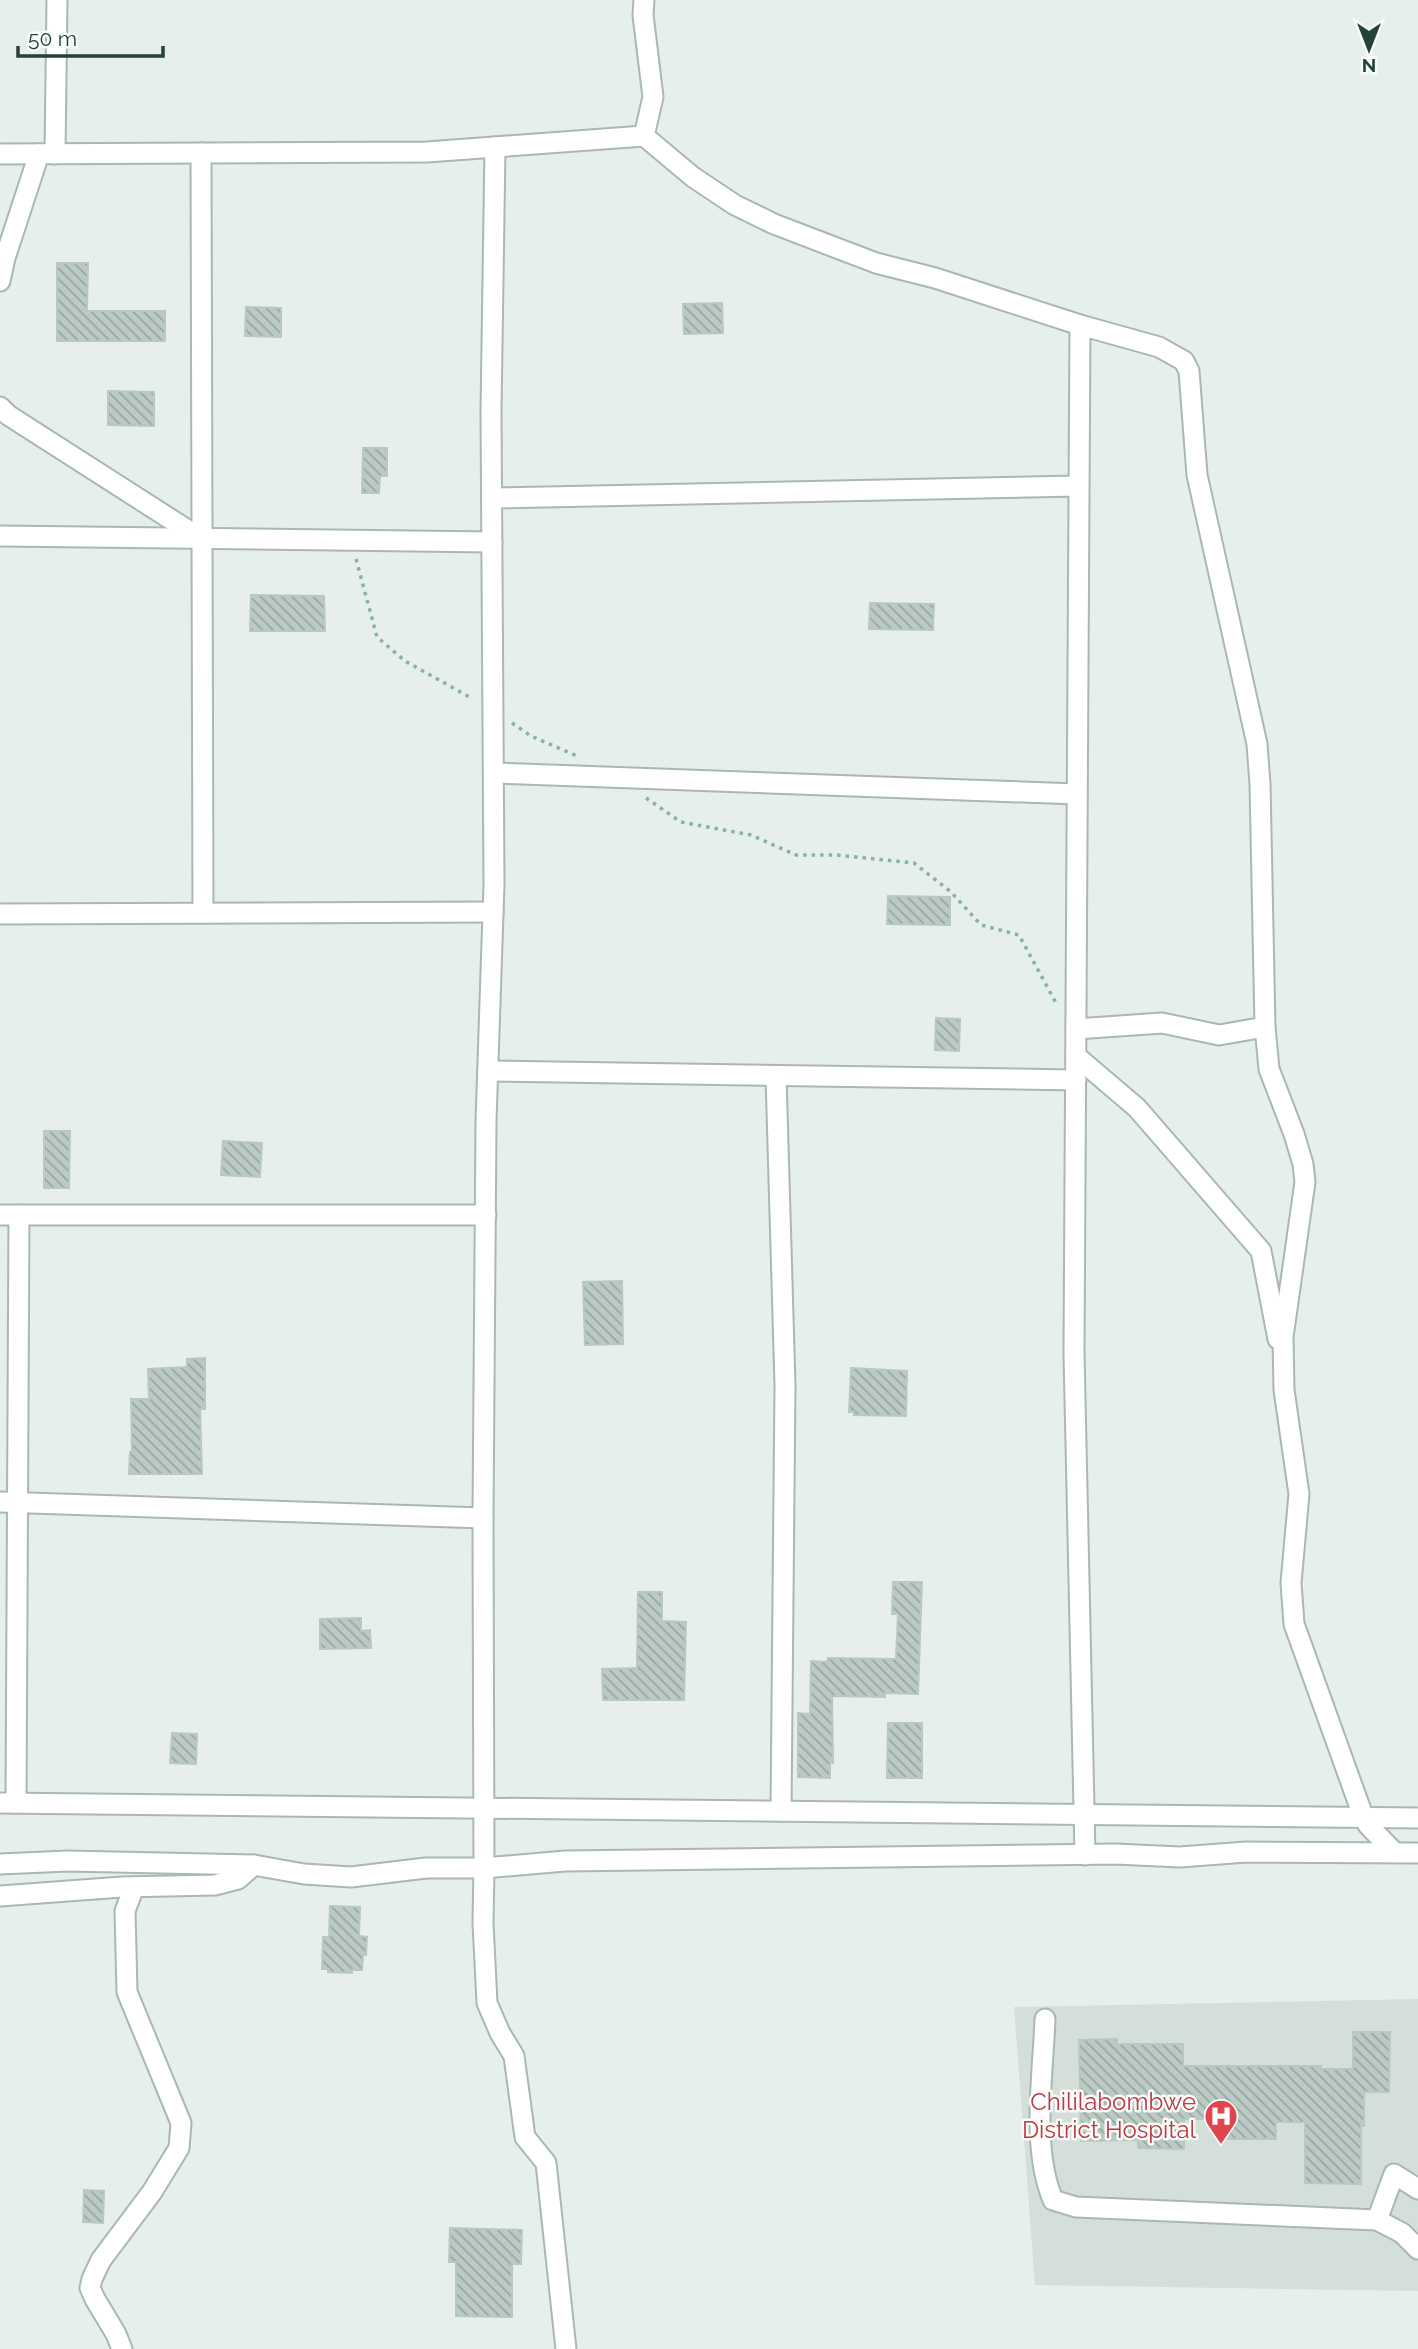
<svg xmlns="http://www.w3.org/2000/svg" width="1418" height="2349" viewBox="0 0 1418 2349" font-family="Raleway,sans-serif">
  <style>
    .built { fill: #d4dfda }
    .building { fill: url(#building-back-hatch); stroke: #b8c9c2; stroke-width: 2 }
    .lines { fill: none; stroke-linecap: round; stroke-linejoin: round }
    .minor-casing { stroke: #a8b8b2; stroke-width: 23 }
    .path { stroke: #86b3a5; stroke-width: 3.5; stroke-dasharray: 3.5 5; stroke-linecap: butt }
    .minor { stroke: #fff; stroke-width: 19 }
    .labels { text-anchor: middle; stroke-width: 5; stroke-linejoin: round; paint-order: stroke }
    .health-label { font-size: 24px; fill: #be3a42; stroke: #f7fbf9; text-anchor: end }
  </style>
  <defs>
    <pattern id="building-back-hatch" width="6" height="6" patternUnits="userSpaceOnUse" patternTransform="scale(1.75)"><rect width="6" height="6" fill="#bbcac4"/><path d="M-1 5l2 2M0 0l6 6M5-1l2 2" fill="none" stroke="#98a6a0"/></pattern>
  </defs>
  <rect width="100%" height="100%" fill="#e6efeb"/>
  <!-- built -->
  <path class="built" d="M1418,1999V2291L1035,2285L1014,2007Z"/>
  <!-- building -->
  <g class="building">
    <path d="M57,263H88L87,311H165V341H57Z"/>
    <path d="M722,303L723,333L684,334L683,304Z"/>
    <path d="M246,307L281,308V337L245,336Z"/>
    <path d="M108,391L154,392V426L108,425Z"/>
    <path d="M363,448H387V476H380L379,493H362Z"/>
    <path d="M251,595L324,596L325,631H250Z"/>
    <path d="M870,603L934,604L933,630L869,629Z"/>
    <path d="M888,896L950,897V925L887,924Z"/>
    <path d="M936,1018L960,1019L959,1051L935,1050Z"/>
    <path d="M44,1131H70L69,1188H44Z"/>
    <path d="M223,1141L262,1143L260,1177L221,1175Z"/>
    <path d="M622,1281L623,1344L585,1345L583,1282Z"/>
    <path d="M205,1358V1409H200L202,1474H129L130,1452H132L131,1399H149L148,1369L187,1367V1359Z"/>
    <path d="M851,1368L907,1371L906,1416L854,1415V1412H849Z"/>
    <path d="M893,1582H922L918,1694L885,1693V1697L832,1696L833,1763H830V1778L798,1777V1713L810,1714L811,1661L827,1662L828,1658L896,1659L898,1614H892Z"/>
    <path d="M638,1592H662V1621L686,1622L684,1700H603L602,1669L637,1668Z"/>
    <path d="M361,1618V1631L370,1630L371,1648L320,1649V1619Z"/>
    <path d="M888,1723H922V1778H887Z"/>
    <path d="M172,1733L197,1734L196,1764L170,1763Z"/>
    <path d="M330,1906L360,1907L359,1936L367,1937L366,1955H363L362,1970H352V1973L328,1972V1969H322L323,1937H329Z"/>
    <path d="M1353,2032H1390L1389,2092H1364V2126H1361V2184L1305,2183V2122H1276V2139H1218V2119H1184V2149L1138,2148V2140L1081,2141L1079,2040L1117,2039V2044H1183V2066H1321V2069H1353Z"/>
    <path d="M84,2190L104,2191L103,2223L83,2222Z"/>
    <path d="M450,2228L522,2230L521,2264H512V2317L456,2316V2262H449Z"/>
  </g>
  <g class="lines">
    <defs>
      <g id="minor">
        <path d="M644,0L643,15L653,97L644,136L693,177L735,205L774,224L876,263L935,278L1080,325L1159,347L1184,361L1189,371L1197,475L1257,744L1260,784L1265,1027L1269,1069L1294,1134L1303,1164L1305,1182L1283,1337L1284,1390L1299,1494L1291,1583L1294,1624L1362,1813L1368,1825L1394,1852"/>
        <path d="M495,147L491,411L494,884L486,1121L483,1518L484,1868L565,1861L1115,1854L1180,1857L1246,1852L1418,1853"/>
        <path d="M201,153L203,913"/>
        <path d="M0,154L427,152L644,136"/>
        <path d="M55,154L57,0"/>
        <path d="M0,281L5,258L39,154"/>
        <path d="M1080,325L1074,1353L1085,1855"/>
        <path d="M0,407L8,415L200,538"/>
        <path d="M492,498L1078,486"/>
        <path d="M0,536L492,542"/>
        <path d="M494,773L1077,794"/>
        <path d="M0,914L493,912"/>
        <path d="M1076,1029L1162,1023L1219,1035L1265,1027"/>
        <path d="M1076,1056L1137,1108L1261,1251L1278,1339"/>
        <path d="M488,1071L1076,1080"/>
        <path d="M776,1076L785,1385L781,1811"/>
        <path d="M0,1215H486"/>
        <path d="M0,1502L483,1518"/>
        <path d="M0,1803L1418,1818"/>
        <path d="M16,1803L19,1215"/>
        <path d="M0,1864L68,1861L254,1865"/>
        <path d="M0,1896L122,1887L215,1885L238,1879L254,1865L304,1874L351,1877L426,1868H484L483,1923L487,2003L500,2033L514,2056L525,2137L546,2163L566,2349"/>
        <path d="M1045,2019C1043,2075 1031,2148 1053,2200L1076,2207L1377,2220L1402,2233L1418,2249"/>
        <path d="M1377,2220L1394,2174L1418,2189"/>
        <path d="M122,2349L116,2334L95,2299L90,2288L92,2279L101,2260L152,2192L179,2148L181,2123L127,1992L125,1911L134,1887"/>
      </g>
    </defs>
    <!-- minor casing -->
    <use href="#minor" class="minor-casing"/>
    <!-- path -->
    <g class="path">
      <path d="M356,559L377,637L405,661L473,699"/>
      <path d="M512,723L531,736L577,756"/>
      <path d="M646,798L681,822L751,835L796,855H836L914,863L951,892L981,925L1019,935L1056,1003"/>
    </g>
    <!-- minor -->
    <use href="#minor" class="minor"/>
  </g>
  <!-- icons -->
  <defs>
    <symbol id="hospital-pin" viewBox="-11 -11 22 30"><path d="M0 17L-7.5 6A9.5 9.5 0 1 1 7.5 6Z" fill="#e0444e" stroke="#f7fbf9"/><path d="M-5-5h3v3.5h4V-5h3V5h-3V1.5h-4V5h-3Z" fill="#fff"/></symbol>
  </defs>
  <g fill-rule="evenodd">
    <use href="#hospital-pin" x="1202" y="2097" width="38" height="52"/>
  </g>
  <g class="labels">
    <!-- health labels -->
    <g class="health-label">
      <text x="1196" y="2110">Chililabombwe<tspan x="1196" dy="28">District Hospital</tspan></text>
    </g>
  </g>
  <!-- north arrow -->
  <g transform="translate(1369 49) rotate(180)" stroke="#f7fbf9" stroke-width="5" paint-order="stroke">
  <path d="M0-5L12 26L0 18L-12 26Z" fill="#24423a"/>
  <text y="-10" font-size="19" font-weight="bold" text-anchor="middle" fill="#24423a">N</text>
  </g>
  <!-- scale -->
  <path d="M18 46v10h145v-10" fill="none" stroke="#24423a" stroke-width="3.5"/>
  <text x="28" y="46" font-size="21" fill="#24423a" stroke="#f7fbf9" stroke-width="5" paint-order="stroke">50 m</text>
</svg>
